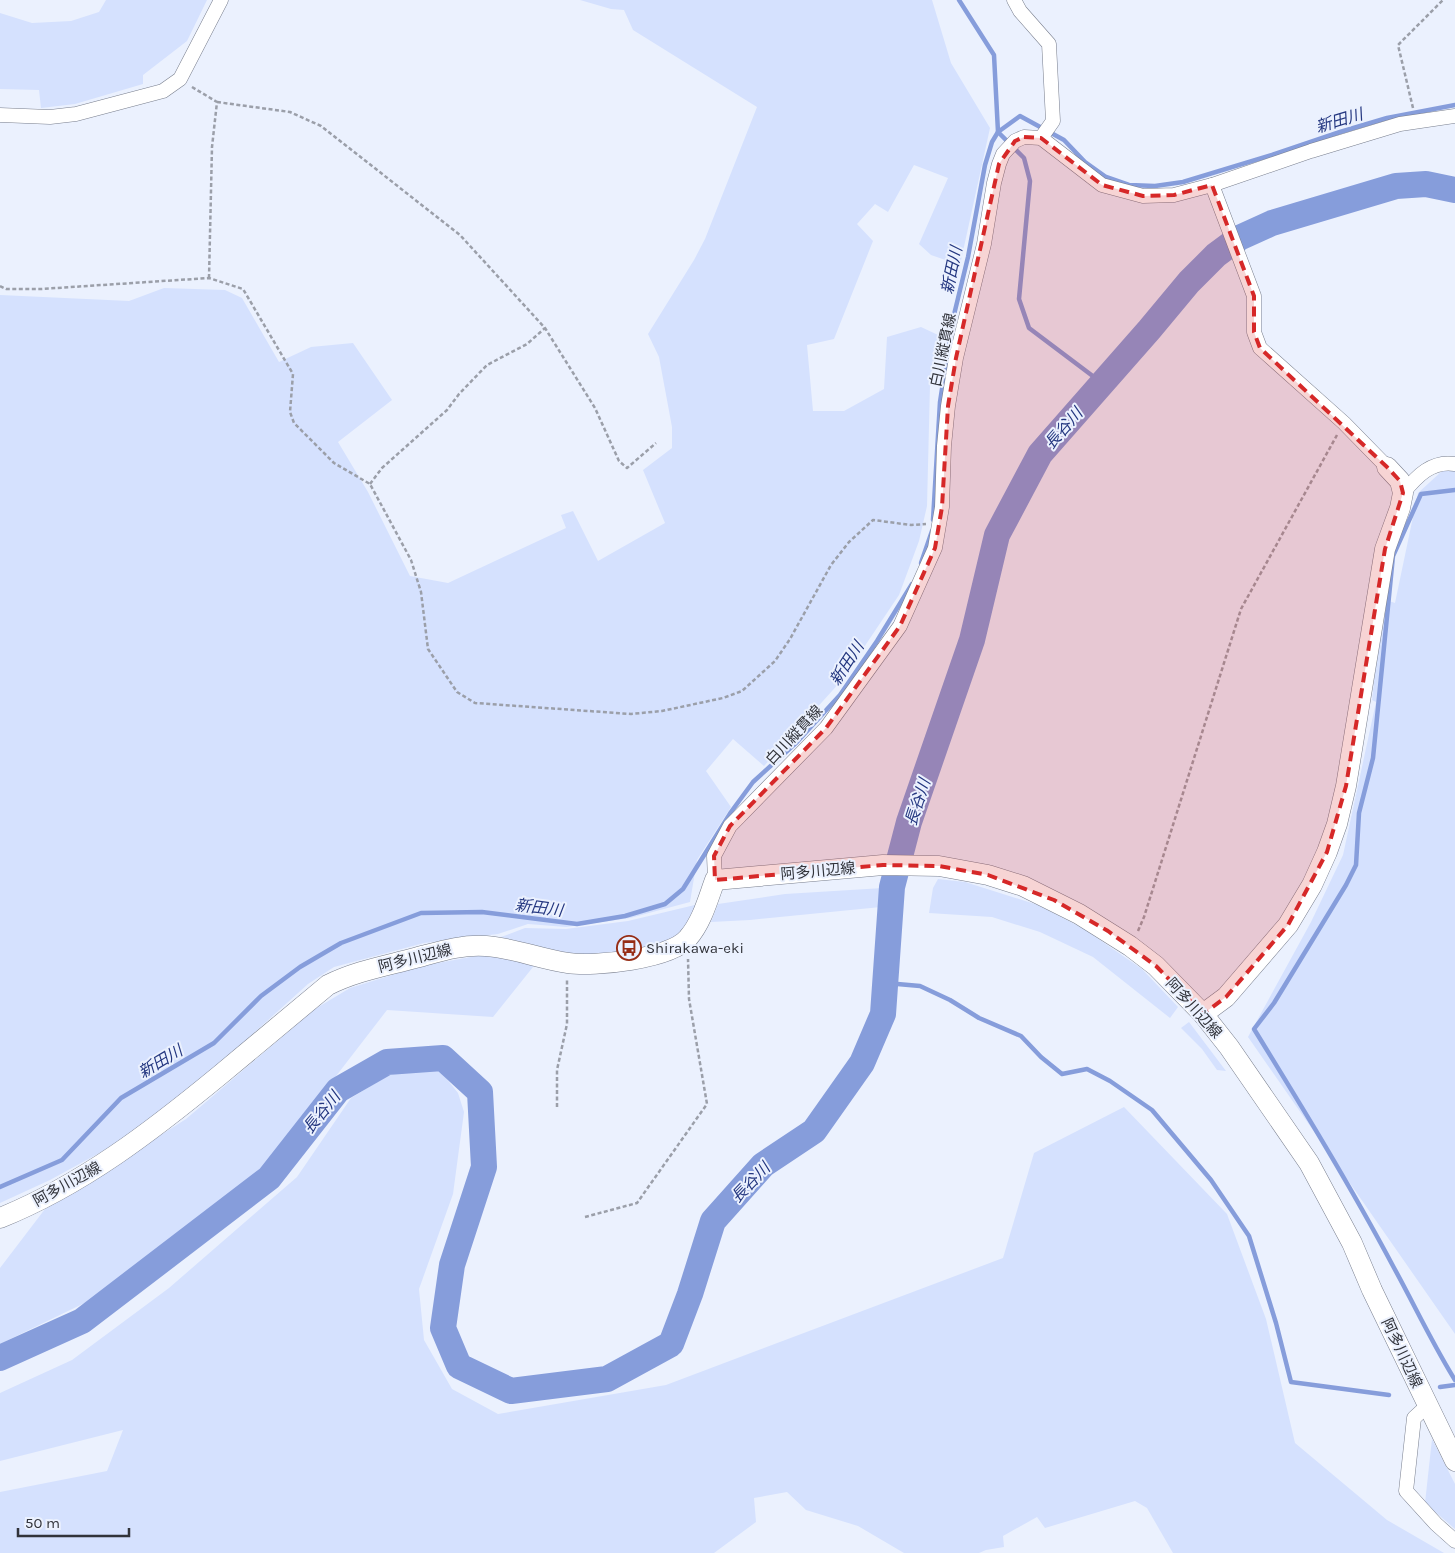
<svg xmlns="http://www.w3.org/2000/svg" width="1455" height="1553" viewBox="0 0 1455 1553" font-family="Karla,'Noto Sans JP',sans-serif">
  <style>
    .green { fill: #d5e1fe }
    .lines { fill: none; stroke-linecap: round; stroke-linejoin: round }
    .stream { stroke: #869ddb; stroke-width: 4.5 }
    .river { stroke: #869ddb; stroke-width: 26 }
    .street-casing { stroke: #787e8d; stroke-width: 15 }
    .secondary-casing { stroke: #787e8d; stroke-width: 21 }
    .path { stroke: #9b9fa9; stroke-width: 2.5; stroke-dasharray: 4 2.5; stroke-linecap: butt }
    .street { stroke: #fff; stroke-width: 14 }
    .secondary { stroke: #fff; stroke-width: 20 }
    .marked { fill: #d62828; fill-opacity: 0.2; stroke: #d62828; stroke-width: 4; stroke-dasharray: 10 6; stroke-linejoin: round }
    .labels { text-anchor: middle; stroke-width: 4; stroke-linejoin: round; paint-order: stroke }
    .street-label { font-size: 15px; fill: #31333a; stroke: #ebf1fe }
    .poi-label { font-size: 15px; fill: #31333a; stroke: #ebf1fe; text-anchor: start }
    .water-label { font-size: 16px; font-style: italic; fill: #243780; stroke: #ebf1fe }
  </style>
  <rect width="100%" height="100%" fill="#ebf1fe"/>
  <!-- green -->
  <g class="green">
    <path d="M106,0H207L187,41L143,75V84L75,104L41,108L39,90L0,89V13L32,23L71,21L99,12Z"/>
    <path d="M580,0H932L951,63L990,128L960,265L931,255L919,244L948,178L914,165L888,212L875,204L857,224L873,241L834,339L807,345L813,411H844L884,389L887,337L921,327L938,335L930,385L927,506L919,541L899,595L842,680L764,766L733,739L706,771L731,807L697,860L690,902L630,918L566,927L528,924L498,934L424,943L334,967L308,984L193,1088L125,1139L50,1180L0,1203V295L129,301L164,288L225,290L242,298L279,362L311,347L353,343L392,400L338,442L368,492L410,576L448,583L566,528L561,515L573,511L598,561L665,523L643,470L672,448V427L659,357L648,334L694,260L705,239L757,107L633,30L624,10L611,9Z"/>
    <path d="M1455,470V1334L1248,1037L1311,922L1343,855L1376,702L1372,700L1383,599L1395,603L1418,493L1442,471Z"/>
    <path d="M938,879L965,882L1038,905L1084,929L1142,969L1178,1007L1170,1018L1093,957L1040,932L992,917L929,913L933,888Z"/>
    <path d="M883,888L881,907L750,920L711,922L718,904L785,894Z"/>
    <path d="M699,904C695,911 692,921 687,928C668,951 601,960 573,955C549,950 525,943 501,937L525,928L566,929L628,921Z"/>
    <path d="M482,955L537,962L493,1017L387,1010L269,1163L215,1208L99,1296L0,1344V1268L45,1209L186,1119L315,1009L350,988L421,966Z"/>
    <path d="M1189,1022L1226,1071L1217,1070L1202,1049L1181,1028Z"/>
    <path d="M415,1068H438L458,1093L464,1112L453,1194L419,1289L424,1340L452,1389L498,1414L666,1385L1003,1258L1034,1153L1124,1107L1227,1214L1266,1319L1295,1443L1387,1520L1444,1553H1173L1147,1508L1135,1501L1045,1528L1037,1517L1003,1536L1004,1547L986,1550L979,1553H904L858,1526L806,1510L787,1492L754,1498L756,1522L714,1553H0V1492L107,1471L123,1430L0,1461V1393L72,1360L169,1288L297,1177L351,1098L387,1076Z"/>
    <path d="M1432,1439L1455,1484V1529L1425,1503Z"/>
  </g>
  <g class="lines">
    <!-- stream -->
    <g class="stream">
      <path d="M959,0L994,55L998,132L1024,158L1030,181L1019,299L1029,328L1102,383"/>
      <path d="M1455,490L1421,494L1393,556L1373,758L1359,813L1356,865L1346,885L1274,1003L1254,1029C1302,1107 1350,1185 1393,1266C1414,1304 1432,1343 1455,1380"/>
      <path d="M933,520L940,402L952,323L968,257L985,165L992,142L998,132L1020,116L1064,140L1085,162L1106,177L1129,185L1155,186L1183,182L1272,155L1340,132L1387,118L1455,105"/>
      <path d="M921,563L932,531"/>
      <path d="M886,983L920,986L950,1000L979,1018L1021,1036L1041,1057L1062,1074L1087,1069L1110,1081L1152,1110L1211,1180L1249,1236L1276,1323L1291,1382L1389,1395"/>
      <path d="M0,1187L62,1160L121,1098L214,1043L261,996L300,967L341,943L421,913L482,912L577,924L625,916L665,904L683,889L731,812L753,782L797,742L840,695L877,641L912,584"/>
      <path d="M1440,1387L1455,1385"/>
    </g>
    <!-- river -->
    <path class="river" d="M0,1358L82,1321L269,1178L338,1090L387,1062L443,1058L480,1092L484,1167L452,1265L443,1328L459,1366L511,1391L607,1379L671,1344L690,1294L713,1221L763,1165L814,1131L862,1063L883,1014L892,887L909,822L972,640L997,535L1040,454L1149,330L1189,282L1216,255L1239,238L1272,223L1396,186L1426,184L1455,190"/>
    <defs>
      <g id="street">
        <path d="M1014,0L1020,11L1049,44L1053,121L1041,138"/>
        <path d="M0,115L50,117L76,114L163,91L180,79L221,0"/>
        <path d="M1212,185L1254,296V332L1260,348L1344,423L1387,467"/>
        <path d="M1403,493C1417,476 1432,460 1455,464"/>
        <path d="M715,880L714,856L730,826L826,728L900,626L935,548L942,507L944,446L948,406L956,358L984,244L994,183L999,164L1003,154L1015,141L1024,137L1041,138L1102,185L1143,196L1174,195L1212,185L1311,151L1400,124L1455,116"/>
        <path d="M1427,1406L1414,1418L1406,1491L1436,1524L1455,1541"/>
      </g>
      <g id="secondary">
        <path d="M1203,1014L1226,997L1288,925L1312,885L1327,852L1337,824L1346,786L1385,549L1400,508L1403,493L1400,481L1387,467"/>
        <path d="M0,1218C82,1185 152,1131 220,1075C256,1045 292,1015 328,985C356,971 385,966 415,958C438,952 462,944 486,946C514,948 540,959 568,963C594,967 671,959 688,938C702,922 708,899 715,880L883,865L939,866L988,875L1023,886L1079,914L1130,946L1156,966L1203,1014L1229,1047L1309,1163L1352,1243L1372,1290L1455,1461"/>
      </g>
    </defs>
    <!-- street casing -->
    <use href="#street" class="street-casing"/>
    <!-- secondary casing -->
    <use href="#secondary" class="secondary-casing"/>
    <!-- path -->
    <g class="path">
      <path d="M192,87L217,102L212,147L209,278"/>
      <path d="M217,102L290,112L321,126L460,235L545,328L595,408L619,461L627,468L656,443"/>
      <path d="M1413,108L1398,45L1443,0"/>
      <path d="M0,286L6,289H41L209,278L243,289L293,374L290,412L294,423L334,463L370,484L411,560L421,592L428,649L457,692L475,703L631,714L662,711L723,698L742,691L775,661L790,639L831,565L849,542L873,520L911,525L926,524"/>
      <path d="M370,484L382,468L447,410L459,394L487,365L527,344L545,328"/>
      <path d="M1138,931L1144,917L1241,609L1337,435"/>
      <path d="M557,1107V1070L567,1024V979"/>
      <path d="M585,1217L637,1203L707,1104L689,999L688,959"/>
    </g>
    <!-- street -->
    <use href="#street" class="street"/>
    <!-- secondary -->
    <use href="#secondary" class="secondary"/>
  </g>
  <!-- marked area -->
  <path class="marked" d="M1024,137L1041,138L1102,185L1143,196L1174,195L1212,185L1254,296V332L1260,348L1387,467L1400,481L1403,493L1385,549L1346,786L1327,852L1288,925L1226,997L1203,1014L1156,966L1108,931L1054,900L988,875L939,866L883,865L715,880L714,856L730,826L826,728L900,626L935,548L942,507L948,406L956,358L999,164L1015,141Z"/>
  <!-- icons -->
  <defs>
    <symbol id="bus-ring" viewBox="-11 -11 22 22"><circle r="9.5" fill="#ebf1fe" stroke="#962d15" stroke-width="1.5"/><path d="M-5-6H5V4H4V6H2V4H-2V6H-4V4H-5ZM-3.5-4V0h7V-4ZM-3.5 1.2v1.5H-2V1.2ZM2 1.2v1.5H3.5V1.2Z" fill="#962d15"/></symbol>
  </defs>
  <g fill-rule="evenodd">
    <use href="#bus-ring" x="615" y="934" width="28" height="28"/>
  </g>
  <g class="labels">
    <!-- street labels -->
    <g class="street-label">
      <text transform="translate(943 350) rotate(-78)" y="5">白川縦貫線</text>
      <text transform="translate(794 735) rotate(-47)" y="5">白川縦貫線</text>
      <text transform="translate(818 871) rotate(-5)" y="5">阿多川辺線</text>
      <text transform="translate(415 958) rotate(-14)" y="5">阿多川辺線</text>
      <text transform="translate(1194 1008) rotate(48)" y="5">阿多川辺線</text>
      <text transform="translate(67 1184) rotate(-29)" y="5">阿多川辺線</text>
      <text transform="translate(1402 1353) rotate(65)" y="5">阿多川辺線</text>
    </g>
    <!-- poi labels -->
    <g class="poi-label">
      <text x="646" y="953">Shirakawa-eki</text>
    </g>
    <!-- water labels -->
    <g class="water-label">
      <text transform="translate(1339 120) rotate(-17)" y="6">新田川</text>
      <text transform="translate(951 270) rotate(-78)" y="6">新田川</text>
      <text transform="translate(1063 428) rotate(-49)" y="6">長谷川</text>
      <text transform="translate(846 663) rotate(-57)" y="6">新田川</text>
      <text transform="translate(917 802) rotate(-72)" y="6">長谷川</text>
      <text transform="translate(539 907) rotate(7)" y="6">新田川</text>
      <text transform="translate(160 1061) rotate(-31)" y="6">新田川</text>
      <text transform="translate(321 1112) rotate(-51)" y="6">長谷川</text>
      <text transform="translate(750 1182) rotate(-46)" y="6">長谷川</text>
    </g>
  </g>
  <!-- scale -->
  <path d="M18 1528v8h111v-8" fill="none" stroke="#31333a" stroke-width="2.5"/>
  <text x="25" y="1528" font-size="15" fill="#31333a" stroke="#ebf1fe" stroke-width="4" paint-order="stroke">50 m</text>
</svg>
